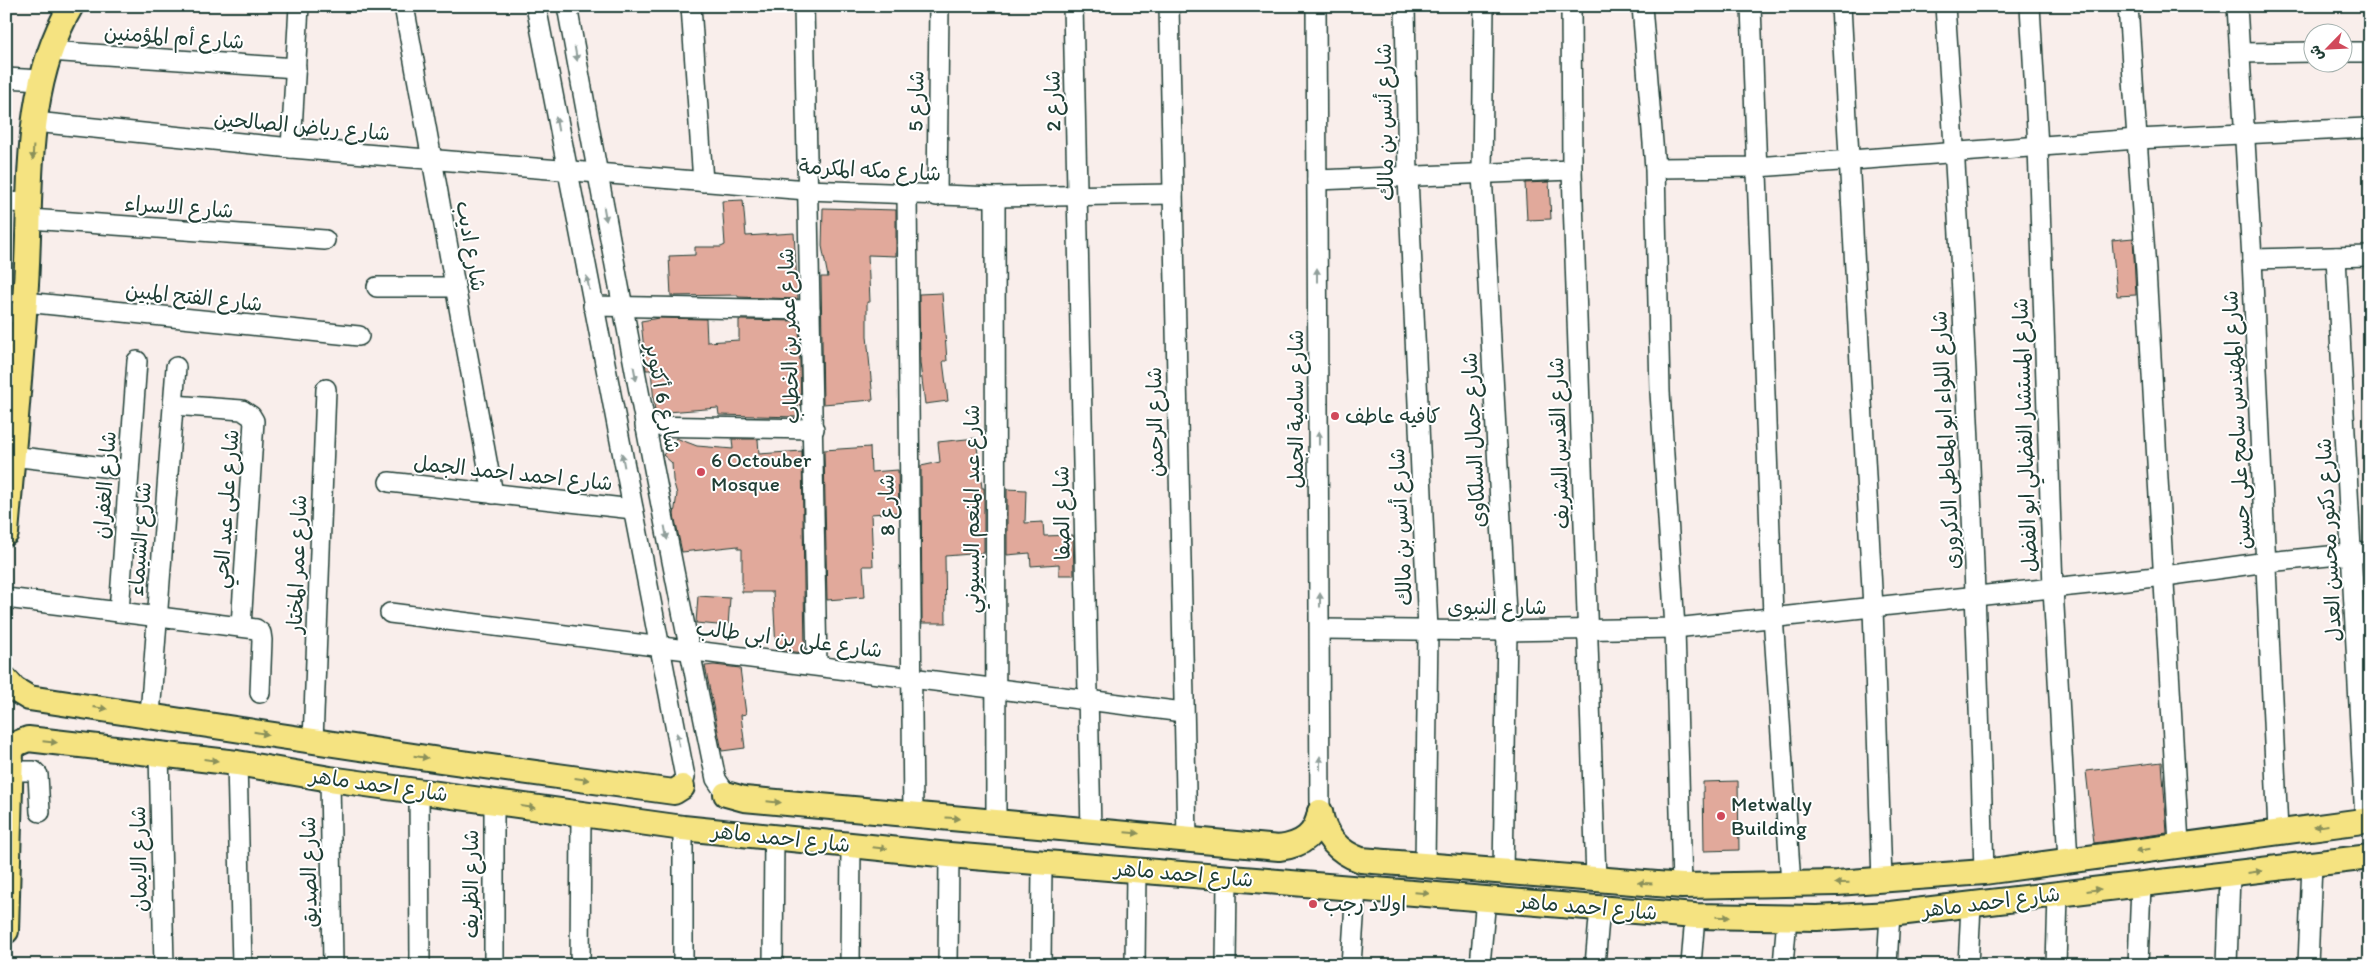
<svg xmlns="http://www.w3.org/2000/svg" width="2376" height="971" viewBox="0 0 2376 971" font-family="Itim,'Playpen Sans Arabic',sans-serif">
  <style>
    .building { fill: #e1a99b; stroke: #1f3d34 }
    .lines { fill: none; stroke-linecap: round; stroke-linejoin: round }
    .minor-casing { stroke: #1f3d34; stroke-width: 22 }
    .major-casing { stroke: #1f3d34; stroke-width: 28 }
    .minor { stroke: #fff; stroke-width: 19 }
    .major { stroke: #f5e381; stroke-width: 24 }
    .oneway { fill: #8f9e9a }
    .oneway2 { fill: #8a905a }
    .poi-dot { fill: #d1495b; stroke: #fff; stroke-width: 2 }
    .labels { text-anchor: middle; stroke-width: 4; stroke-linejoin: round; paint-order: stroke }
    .street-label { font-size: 21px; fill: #1f3d34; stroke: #fff }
    .poi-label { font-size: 21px; fill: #1f3d34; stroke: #fff; text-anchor: start }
  </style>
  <rect width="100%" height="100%" fill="#f9eeeb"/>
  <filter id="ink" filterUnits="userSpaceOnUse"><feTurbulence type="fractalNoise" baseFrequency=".02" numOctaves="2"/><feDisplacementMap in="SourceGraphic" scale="10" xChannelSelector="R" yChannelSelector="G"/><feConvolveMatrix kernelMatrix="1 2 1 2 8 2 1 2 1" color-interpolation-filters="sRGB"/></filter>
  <g filter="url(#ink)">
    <!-- building -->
    <g class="building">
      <path d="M1549,182L1551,219L1527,220L1525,183Z"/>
      <path d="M743,200L746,236L794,233L798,299L738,297V295L671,296L669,256L695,255V247H721L725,245L722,201Z"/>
      <path d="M823,208L896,210V256L868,255L870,302H867V336L873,400L823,404L821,277H828L822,246Z"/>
      <path d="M2133,238L2136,295L2117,296L2112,240Z"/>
      <path d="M942,293L947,361H943L948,401L925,404L920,363L919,294Z"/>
      <path d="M659,318L706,319L707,342L739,340V320L799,321L801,405L798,406L797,417L719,415L718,408L655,413L651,370H646L641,321Z"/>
      <path d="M676,438L697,446L733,449L732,439H758L759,454L802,451L805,653L776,650L773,592H742V549H738V546L682,552L674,515L677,494L673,480L672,463L663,455Z"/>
      <path d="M976,438L982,488H984V553L945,556L946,623H922L921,466L940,462L938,442Z"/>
      <path d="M870,447L871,472L898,470L899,512L871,514L873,566H863L865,597L827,600L824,450Z"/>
      <path d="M1007,489L1026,490L1025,523L1043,522L1044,536L1073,535L1074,575H1059V564L1031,566L1030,553L1007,555Z"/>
      <path d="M698,596L730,598L728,626L696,623Z"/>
      <path d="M714,665L740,668L746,714L741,715L745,748L722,751L705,666Z"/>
      <path d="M2162,762L2167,833L2094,843L2086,771Z"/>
      <path d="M1738,781L1739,850L1704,851L1703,782Z"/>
    </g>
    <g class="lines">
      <defs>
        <g id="minor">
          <path d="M404,6L493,494"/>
          <path d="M536,6L685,777L682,787"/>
          <path d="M567,6C614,264 663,522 716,779L726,794"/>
          <path d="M691,6L703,182"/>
          <path d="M804,6L817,665"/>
          <path d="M1073,6L1091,830"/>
          <path d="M1169,6L1187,838"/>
          <path d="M1316,6L1320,812"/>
          <path d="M1405,6L1408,177L1428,630L1425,865"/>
          <path d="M1484,6L1482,174L1507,631L1503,872"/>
          <path d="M1571,6L1572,170L1596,879"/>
          <path d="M1642,6L1655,168L1660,392L1675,628L1682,886"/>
          <path d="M1751,6L1773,616L1791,884"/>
          <path d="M1841,6L1873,608L1882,881"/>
          <path d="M1945,6C1965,294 1976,583 1984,872"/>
          <path d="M2030,6L2038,147L2053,588L2068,861"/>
          <path d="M2128,6L2146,270L2179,844"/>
          <path d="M2237,6L2252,259L2278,831"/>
          <path d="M49,51L296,68"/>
          <path d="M2344,52H2370"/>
          <path d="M2240,53L2314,52"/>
          <path d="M6,78L41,80"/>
          <path d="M35,122L291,148L807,190L995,197L1173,194"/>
          <path d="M291,148L299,6"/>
          <path d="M1655,168L1757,167L2137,139L2366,128"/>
          <path d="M1317,180L1572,170"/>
          <path d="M907,195L913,816"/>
          <path d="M937,196L939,6"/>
          <path d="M995,197L996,821"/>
          <path d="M6,202L31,203"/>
          <path d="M30,219L325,240"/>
          <path d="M2336,257L2365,821"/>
          <path d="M2252,259L2370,256"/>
          <path d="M377,287H455"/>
          <path d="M25,302L359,336"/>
          <path d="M593,306L810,310"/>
          <path d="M6,312L24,314"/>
          <path d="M173,405L242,410L251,416L254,421L241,626"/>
          <path d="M645,426L814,429"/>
          <path d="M12,456L129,470"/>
          <path d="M389,482L633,509"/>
          <path d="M6,598L256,629L261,633L262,640L260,693"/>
          <path d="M119,612L137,361"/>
          <path d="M390,613L1183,712"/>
          <path d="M1320,629L1507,631L1675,628L2165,576L2267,562L2370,552"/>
          <path d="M150,715L176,367"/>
          <path d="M313,741L326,389"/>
          <path d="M159,753L164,965"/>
          <path d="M237,763L242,965"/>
          <path d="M10,771H34L38,775L40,812"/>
          <path d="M330,779L333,965"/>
          <path d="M419,791L420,965"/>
          <path d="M494,802V965"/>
          <path d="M580,965L581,814"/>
          <path d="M683,965V828"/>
          <path d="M773,965L774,837"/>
          <path d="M850,965L851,845"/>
          <path d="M948,965L949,855"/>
          <path d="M1041,965L1042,863"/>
          <path d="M1135,965L1136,870"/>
          <path d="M1226,965L1227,878"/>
          <path d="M1351,965L1356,888"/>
          <path d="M1480,965L1486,898"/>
          <path d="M1595,965L1600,907"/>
          <path d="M1691,965L1695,916"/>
          <path d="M1783,965L1787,918"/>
          <path d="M1887,965L1890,914"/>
          <path d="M1968,965L1971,906"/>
          <path d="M2056,965L2058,895"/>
          <path d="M2138,965L2141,885"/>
          <path d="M2227,965L2230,875"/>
          <path d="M2308,965L2312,864"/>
        </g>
        <g id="major">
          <path d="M6,533C13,450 21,367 26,284C32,191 22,89 71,6"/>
          <path d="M6,680L14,689L29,698L440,760L674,792L682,787"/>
          <path d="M726,794L744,799L1279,848C1303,845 1316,835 1320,812"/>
          <path d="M1320,812C1324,836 1338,852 1361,860L1682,886L1837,883L1984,872L2370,820"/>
          <path d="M6,931L11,751L16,744L28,739L237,763L330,779L683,828L949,855L1695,916L1817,918L1890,914L2370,857"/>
        </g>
      </defs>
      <!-- minor casing -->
      <use href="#minor" class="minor-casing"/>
      <!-- major casing -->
      <use href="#major" class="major-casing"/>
      <!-- minor -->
      <use href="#minor" class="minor"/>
      <!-- major -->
      <use href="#major" class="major"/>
    </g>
    <!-- one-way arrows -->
    <defs><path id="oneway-solid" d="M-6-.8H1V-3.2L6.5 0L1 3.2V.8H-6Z" transform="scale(1.25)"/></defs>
    <g class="oneway">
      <use href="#oneway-solid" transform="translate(576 54) rotate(80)"/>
      <use href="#oneway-solid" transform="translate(557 124) rotate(-100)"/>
      <use href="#oneway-solid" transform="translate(605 214) rotate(80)"/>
      <use href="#oneway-solid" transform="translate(1317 275) rotate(-90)"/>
      <use href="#oneway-solid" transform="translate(588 283) rotate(-101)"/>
      <use href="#oneway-solid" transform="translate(635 374) rotate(79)"/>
      <use href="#oneway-solid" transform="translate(1319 438) rotate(-90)"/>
      <use href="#oneway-solid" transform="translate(623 460) rotate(-101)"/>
      <use href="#oneway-solid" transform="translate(666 533) rotate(79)"/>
      <use href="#oneway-solid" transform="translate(1320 600) rotate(-90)"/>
      <use href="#oneway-solid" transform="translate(678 740) rotate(-101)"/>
      <use href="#oneway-solid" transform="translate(1320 763) rotate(-90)"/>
    </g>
    <g class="oneway2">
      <use href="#oneway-solid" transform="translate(33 153) rotate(93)"/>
      <use href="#oneway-solid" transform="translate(100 708) rotate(8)"/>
      <use href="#oneway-solid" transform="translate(261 733) rotate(9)"/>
      <use href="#oneway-solid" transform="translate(50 742) rotate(6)"/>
      <use href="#oneway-solid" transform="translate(421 757) rotate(9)"/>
      <use href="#oneway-solid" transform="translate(211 760) rotate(7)"/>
      <use href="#oneway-solid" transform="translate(582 779) rotate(8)"/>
      <use href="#oneway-solid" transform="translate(774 802) rotate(6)"/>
      <use href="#oneway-solid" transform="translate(528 807) rotate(8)"/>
      <use href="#oneway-solid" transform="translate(953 818) rotate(4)"/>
      <use href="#oneway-solid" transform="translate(2321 826) rotate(173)"/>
      <use href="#oneway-solid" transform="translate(1132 833) rotate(5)"/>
      <use href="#oneway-solid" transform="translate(880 848) rotate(6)"/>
      <use href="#oneway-solid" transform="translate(2143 850) rotate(171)"/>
      <use href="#oneway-solid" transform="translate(2255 872) rotate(-7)"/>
      <use href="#oneway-solid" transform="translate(1645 883) rotate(-176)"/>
      <use href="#oneway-solid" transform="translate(1842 883) rotate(178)"/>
      <use href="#oneway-solid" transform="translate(2094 890) rotate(-7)"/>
      <use href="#oneway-solid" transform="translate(1422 893) rotate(5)"/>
      <use href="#oneway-solid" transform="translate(1723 917) rotate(1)"/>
    </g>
  </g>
  <!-- markers -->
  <g class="poi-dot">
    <circle cx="1335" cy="416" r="5"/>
    <circle cx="701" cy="472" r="5"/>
    <circle cx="1721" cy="816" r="5"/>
    <circle cx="1313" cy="904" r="5"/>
  </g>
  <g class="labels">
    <!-- street labels -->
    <g class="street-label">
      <text transform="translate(174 37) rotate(4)" y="7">شارع أم المؤمنين</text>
      <text transform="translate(916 101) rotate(-89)" y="7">شارع 5</text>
      <text transform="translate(1053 101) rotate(-91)" y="7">شارع 2</text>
      <text transform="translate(1385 122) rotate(-91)" y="7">شارع أنس بن مالك</text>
      <text transform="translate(302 126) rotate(5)" y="7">شارع رياض الصالحين</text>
      <text transform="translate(870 170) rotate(3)" y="7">شارع مكه المكرمة</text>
      <text transform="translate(179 207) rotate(4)" y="7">شارع الاسراء</text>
      <text transform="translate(471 246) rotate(80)" y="7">شارع اديب</text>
      <text transform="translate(194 297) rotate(6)" y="7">شارع الفتح المبين</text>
      <text transform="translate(789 336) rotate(-92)" y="7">شارع عمر بن الخطاب</text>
      <text transform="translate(663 398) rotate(79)" y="7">شارع 6 أكتوبر</text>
      <text transform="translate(1296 409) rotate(-90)" y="7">شارع سامية الجمل</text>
      <text transform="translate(2237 420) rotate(-93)" y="7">شارع المهندس سامح على حسن</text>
      <text transform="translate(1155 422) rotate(-91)" y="7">شارع الرحمن</text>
      <text transform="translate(2025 435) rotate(-92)" y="7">شارع المستشار الفضالي ابو الفضل</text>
      <text transform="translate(1474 440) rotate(-93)" y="7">شارع جمال السلكاوى</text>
      <text transform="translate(1946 440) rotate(-93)" y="7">شارع اللواء ابو المعاطى الدكرورى</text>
      <text transform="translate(1559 443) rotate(-92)" y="7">شارع القدس الشريف</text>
      <text transform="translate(513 473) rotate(6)" y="7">شارع احمد احمد الجمل</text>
      <text transform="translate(105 485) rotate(-86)" y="7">شارع الغفران</text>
      <text transform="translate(887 505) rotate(-91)" y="7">شارع 8</text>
      <text transform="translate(226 509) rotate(-86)" y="7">شارع على عبد الحي</text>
      <text transform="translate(972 509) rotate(-90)" y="7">شارع عبد المنعم البسيوني</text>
      <text transform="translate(1062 513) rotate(-91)" y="7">شارع الصفا</text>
      <text transform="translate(1401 527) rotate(-93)" y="7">شارع أنس بن مالك</text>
      <text transform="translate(140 539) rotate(-86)" y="7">شارع الشيماء</text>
      <text transform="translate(2329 540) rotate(-93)" y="7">شارع دكتور محسن العدل</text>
      <text transform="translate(297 564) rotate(-88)" y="7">شارع عمر المختار</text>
      <text x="1497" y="614">شارع النبوى</text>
      <text transform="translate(789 639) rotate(7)" y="7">شارع على بن ابى طالب</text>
      <text transform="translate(379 785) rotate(8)" y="7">شارع احمد ماهر</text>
      <text transform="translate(781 838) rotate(6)" y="7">شارع احمد ماهر</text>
      <text transform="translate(139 859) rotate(-91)" y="7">شارع الايمان</text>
      <text transform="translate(309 872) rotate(-91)" y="7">شارع الصديق</text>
      <text transform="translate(1184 874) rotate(5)" y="7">شارع احمد ماهر</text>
      <text transform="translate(471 884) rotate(-90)" y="7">شارع الظريف</text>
      <text transform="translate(1991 902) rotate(-7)" y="7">شارع احمد ماهر</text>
      <text transform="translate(1588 907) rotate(5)" y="7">شارع احمد ماهر</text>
    </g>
    <!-- poi labels -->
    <g class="poi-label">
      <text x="1345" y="423">كافيه عاطف</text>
      <text x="711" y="467">6 Octouber<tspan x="711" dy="24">Mosque</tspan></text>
      <text x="1731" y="811">Metwally<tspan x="1731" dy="24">Building</tspan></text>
      <text x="1323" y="911">اولاد رجب</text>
    </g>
  </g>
  <!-- margin -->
  <rect width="2376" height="971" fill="none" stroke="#fff" stroke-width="25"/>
  <rect x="12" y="12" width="2351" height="946" fill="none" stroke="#1f3d34" stroke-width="2" filter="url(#ink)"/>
  <!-- north arrow -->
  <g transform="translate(2328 48) rotate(246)"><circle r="24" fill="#ffffff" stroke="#a5b1ae"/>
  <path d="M0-4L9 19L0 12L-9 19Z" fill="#d1495b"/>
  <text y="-8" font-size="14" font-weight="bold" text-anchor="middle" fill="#1f3d34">ش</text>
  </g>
</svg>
